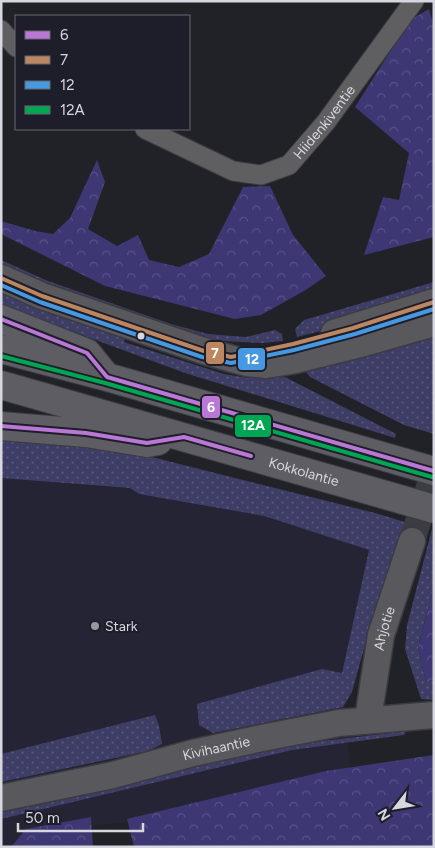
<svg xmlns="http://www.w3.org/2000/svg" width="435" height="848" viewBox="0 0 435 848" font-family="Figtree,sans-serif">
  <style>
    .built { fill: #242434 }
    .grass { fill: url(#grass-dots) }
    .forest { fill: url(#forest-crowns) }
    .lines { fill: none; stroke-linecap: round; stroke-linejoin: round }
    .secondary-tunnel { stroke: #3c3c44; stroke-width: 26; stroke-dasharray: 26 13; stroke-linecap: butt }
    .street-casing { stroke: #3b3b41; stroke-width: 21 }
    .secondary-casing { stroke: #3b3b41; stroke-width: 29 }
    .highway-casing { stroke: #3b3b41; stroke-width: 30 }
    .street { stroke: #5f5f62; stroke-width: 19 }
    .secondary { stroke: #58585d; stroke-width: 26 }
    .highway { stroke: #5d5d63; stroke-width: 28 }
    .highway-bridge-casing { stroke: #3b3b41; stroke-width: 30; stroke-linecap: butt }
    .highway-bridge { stroke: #5d5d63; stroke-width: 28 }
    .bus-1-casing { stroke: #1e1e2b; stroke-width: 8 }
    .bus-2-casing { stroke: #1e1e2b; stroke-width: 8 }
    .bus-3-casing { stroke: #1e1e2b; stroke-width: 8 }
    .bus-4-casing { stroke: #1e1e2b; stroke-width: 8 }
    .bus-1 { stroke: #ba77d6; stroke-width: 4 }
    .bus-2 { stroke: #bb8660; stroke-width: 4 }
    .bus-3 { stroke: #4699e1; stroke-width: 4 }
    .bus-4 { stroke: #00a651; stroke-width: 4 }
    .bus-dot { fill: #d7d7e0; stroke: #1e1e2b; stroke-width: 2 }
    .poi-dot { fill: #9797a0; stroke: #1e1e2b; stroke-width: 2 }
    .labels { text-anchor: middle; stroke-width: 4; stroke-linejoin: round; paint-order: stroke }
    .street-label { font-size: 14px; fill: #d7d7e0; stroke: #1e1e2b }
    .poi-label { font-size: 14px; fill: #d7d7e0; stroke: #1e1e2b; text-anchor: start }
    .line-badge { stroke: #1e1e2b; stroke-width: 2 }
    .badge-label { font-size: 14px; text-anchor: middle; font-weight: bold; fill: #fff }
  </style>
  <defs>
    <pattern id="grass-dots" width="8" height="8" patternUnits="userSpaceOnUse" patternTransform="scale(1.25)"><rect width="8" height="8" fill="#3e3d65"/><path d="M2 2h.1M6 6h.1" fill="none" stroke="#59587b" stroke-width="1.8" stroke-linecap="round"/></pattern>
    <pattern id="forest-crowns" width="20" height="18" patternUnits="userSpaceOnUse" patternTransform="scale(1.25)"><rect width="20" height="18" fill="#3d3773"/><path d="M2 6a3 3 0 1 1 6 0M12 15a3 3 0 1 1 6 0" fill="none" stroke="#585387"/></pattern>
  </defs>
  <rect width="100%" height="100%" fill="#212128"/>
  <!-- built -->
  <path class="built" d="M1,478L130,488L139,494L264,516L369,550L342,673L350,769L131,822L28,831L29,847H1Z"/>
  <!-- grass -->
  <g class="grass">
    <path d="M1,260L48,281L171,324L208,334L246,337L275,330L282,334L283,341L262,343L206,340L169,329L1,267Z"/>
    <path d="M434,282V295L352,323L297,337L295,329L304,320Z"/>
    <path d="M1,290L126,334L124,342L224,374L248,378L285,377L396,434L395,438L185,373L1,305Z"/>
    <path d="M434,332V434L404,425L310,377L304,370Z"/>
    <path d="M1,436L128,451L375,513L408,523L391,581L376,605L352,692L343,707L213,733L199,725L197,704L322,669L342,673L369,550L264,516L139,494L130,488L1,478Z"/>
    <path d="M432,529L434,586L418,647L426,682H434V700L421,699L405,649L407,625Z"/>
    <path d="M155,715L159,726L162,744L148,751L1,782V754Z"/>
    <path d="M406,731L404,735L292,750L1,819V811L187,769L248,752L298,744Z"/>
  </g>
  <!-- forest -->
  <g class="forest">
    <path d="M429,9L434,27V237L364,255L383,197L399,200L409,153L355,107L410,20Z"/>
    <path d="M97,160L105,182L88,229L117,246L138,235L149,260L179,267L209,254L243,187L270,186L293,235L326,276L304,291L261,315L235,319L105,286L1,234V221L35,231L53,234L70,218Z"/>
    <path d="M434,586V682H426L418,647Z"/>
    <path d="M434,755V847H134L127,819L326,771Z"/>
    <path d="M91,817L93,847H11L26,829Z"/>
  </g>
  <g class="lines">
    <!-- secondary-tunnel -->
    <path class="secondary-tunnel" d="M412,541L434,471"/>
    <defs>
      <g id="street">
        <path d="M1,30L16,47"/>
        <path id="s1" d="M145,129L233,171L261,175L289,165L326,122L414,1"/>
      </g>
      <g id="secondary">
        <path d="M1,278L42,296L204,351L247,363L266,365L296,360L357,345L434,323"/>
        <path d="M334,333L434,302"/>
        <path id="s2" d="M368,719L381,635L412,541"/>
        <path id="s3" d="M1,798L113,775L193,753L267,737L339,723L434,715"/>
      </g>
      <g id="highway">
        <path d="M1,319L87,353L104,374"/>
        <path d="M1,349L107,377L434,471"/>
        <path id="s4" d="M1,385L403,500"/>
        <path d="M1,426L86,433L147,443L158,441"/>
      </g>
    </defs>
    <!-- street casing -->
    <use href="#street" class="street-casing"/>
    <!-- secondary casing -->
    <use href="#secondary" class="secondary-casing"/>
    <!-- highway casing -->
    <use href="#highway" class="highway-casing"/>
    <!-- street -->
    <use href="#street" class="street"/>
    <!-- secondary -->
    <use href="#secondary" class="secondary"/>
    <!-- highway -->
    <use href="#highway" class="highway"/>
    <defs>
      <path id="highway-bridge" d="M403,500L434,509"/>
    </defs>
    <!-- highway-bridge casing -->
    <use href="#highway-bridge" class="highway-bridge-casing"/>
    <!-- highway-bridge -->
    <use href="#highway-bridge" class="highway-bridge"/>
    <defs>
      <g id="bus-1">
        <path d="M1,319L87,353L107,377L434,471"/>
        <path d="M1,426L86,433L147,443L184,437L251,456"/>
      </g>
      <path id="bus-2" d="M1,278L42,296L204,351L231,357L293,344L353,328L434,302"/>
      <path id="bus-3" d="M1,285L40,302L202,357L231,363L294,350L355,334L434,309"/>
      <path id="bus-4" d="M1,356L105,383L432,477"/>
    </defs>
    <!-- bus-1 casing -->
    <use href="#bus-1" class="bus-1-casing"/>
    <!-- bus-2 casing -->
    <use href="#bus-2" class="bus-2-casing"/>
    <!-- bus-3 casing -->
    <use href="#bus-3" class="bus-3-casing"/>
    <!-- bus-4 casing -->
    <use href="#bus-4" class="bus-4-casing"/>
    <!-- bus-1 -->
    <use href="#bus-1" class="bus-1"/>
    <!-- bus-2 -->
    <use href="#bus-2" class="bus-2"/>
    <!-- bus-3 -->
    <use href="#bus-3" class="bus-3"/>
    <!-- bus-4 -->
    <use href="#bus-4" class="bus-4"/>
  </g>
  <!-- markers -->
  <circle class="bus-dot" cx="141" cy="336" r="4.5"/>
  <circle class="poi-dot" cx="95" cy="626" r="5"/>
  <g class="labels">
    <!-- street labels -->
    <g class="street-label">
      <text dy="5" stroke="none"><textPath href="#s1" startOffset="211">Hiidenkiventie</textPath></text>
      <text dy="5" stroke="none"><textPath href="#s4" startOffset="315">Kokkolantie</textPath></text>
      <text dy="5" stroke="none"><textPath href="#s2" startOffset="92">Ahjotie</textPath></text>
      <text dy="5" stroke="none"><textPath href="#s3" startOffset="221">Kivihaantie</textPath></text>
    </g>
    <!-- poi labels -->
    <g class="poi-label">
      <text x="105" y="631">Stark</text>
    </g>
  </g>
  <g class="line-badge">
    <rect x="205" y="341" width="20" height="24" rx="5" fill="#bb8660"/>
    <rect x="237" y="347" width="29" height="24" rx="5" fill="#4699e1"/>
    <rect x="201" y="395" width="20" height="24" rx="5" fill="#ba77d6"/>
    <rect x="234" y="414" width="38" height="24" rx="5" fill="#00a651"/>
  </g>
  <g class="badge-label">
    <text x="215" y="358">7</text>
    <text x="252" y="364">12</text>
    <text x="211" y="412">6</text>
    <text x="253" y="430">12A</text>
  </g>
  <!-- border -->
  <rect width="435" height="848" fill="none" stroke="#d7d7e0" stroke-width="5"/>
  <!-- legend -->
  <rect x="15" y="15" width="175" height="115" fill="#1e1e2b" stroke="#686873"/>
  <rect x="25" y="31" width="25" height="8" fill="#ba77d6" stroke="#686873"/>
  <text x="60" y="40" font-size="15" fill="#d7d7e0">6</text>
  <rect x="25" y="56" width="25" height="8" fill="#bb8660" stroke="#686873"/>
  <text x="60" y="65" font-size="15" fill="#d7d7e0">7</text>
  <rect x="25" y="81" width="25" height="8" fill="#4699e1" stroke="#686873"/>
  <text x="60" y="90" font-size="15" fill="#d7d7e0">12</text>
  <rect x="25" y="106" width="25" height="8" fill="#00a651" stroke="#686873"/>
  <text x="60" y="115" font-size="15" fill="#d7d7e0">12A</text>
  <!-- north arrow -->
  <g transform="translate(395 808) rotate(239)" stroke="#1e1e2b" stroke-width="4" paint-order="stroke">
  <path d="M0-4L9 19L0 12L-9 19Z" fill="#d7d7e0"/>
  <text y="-8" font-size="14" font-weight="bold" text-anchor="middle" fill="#d7d7e0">N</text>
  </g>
  <!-- scale -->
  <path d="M18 823v8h125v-8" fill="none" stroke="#d7d7e0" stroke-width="2.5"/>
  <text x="25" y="823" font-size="15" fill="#d7d7e0" stroke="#1e1e2b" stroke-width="4" paint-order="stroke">50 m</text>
</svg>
